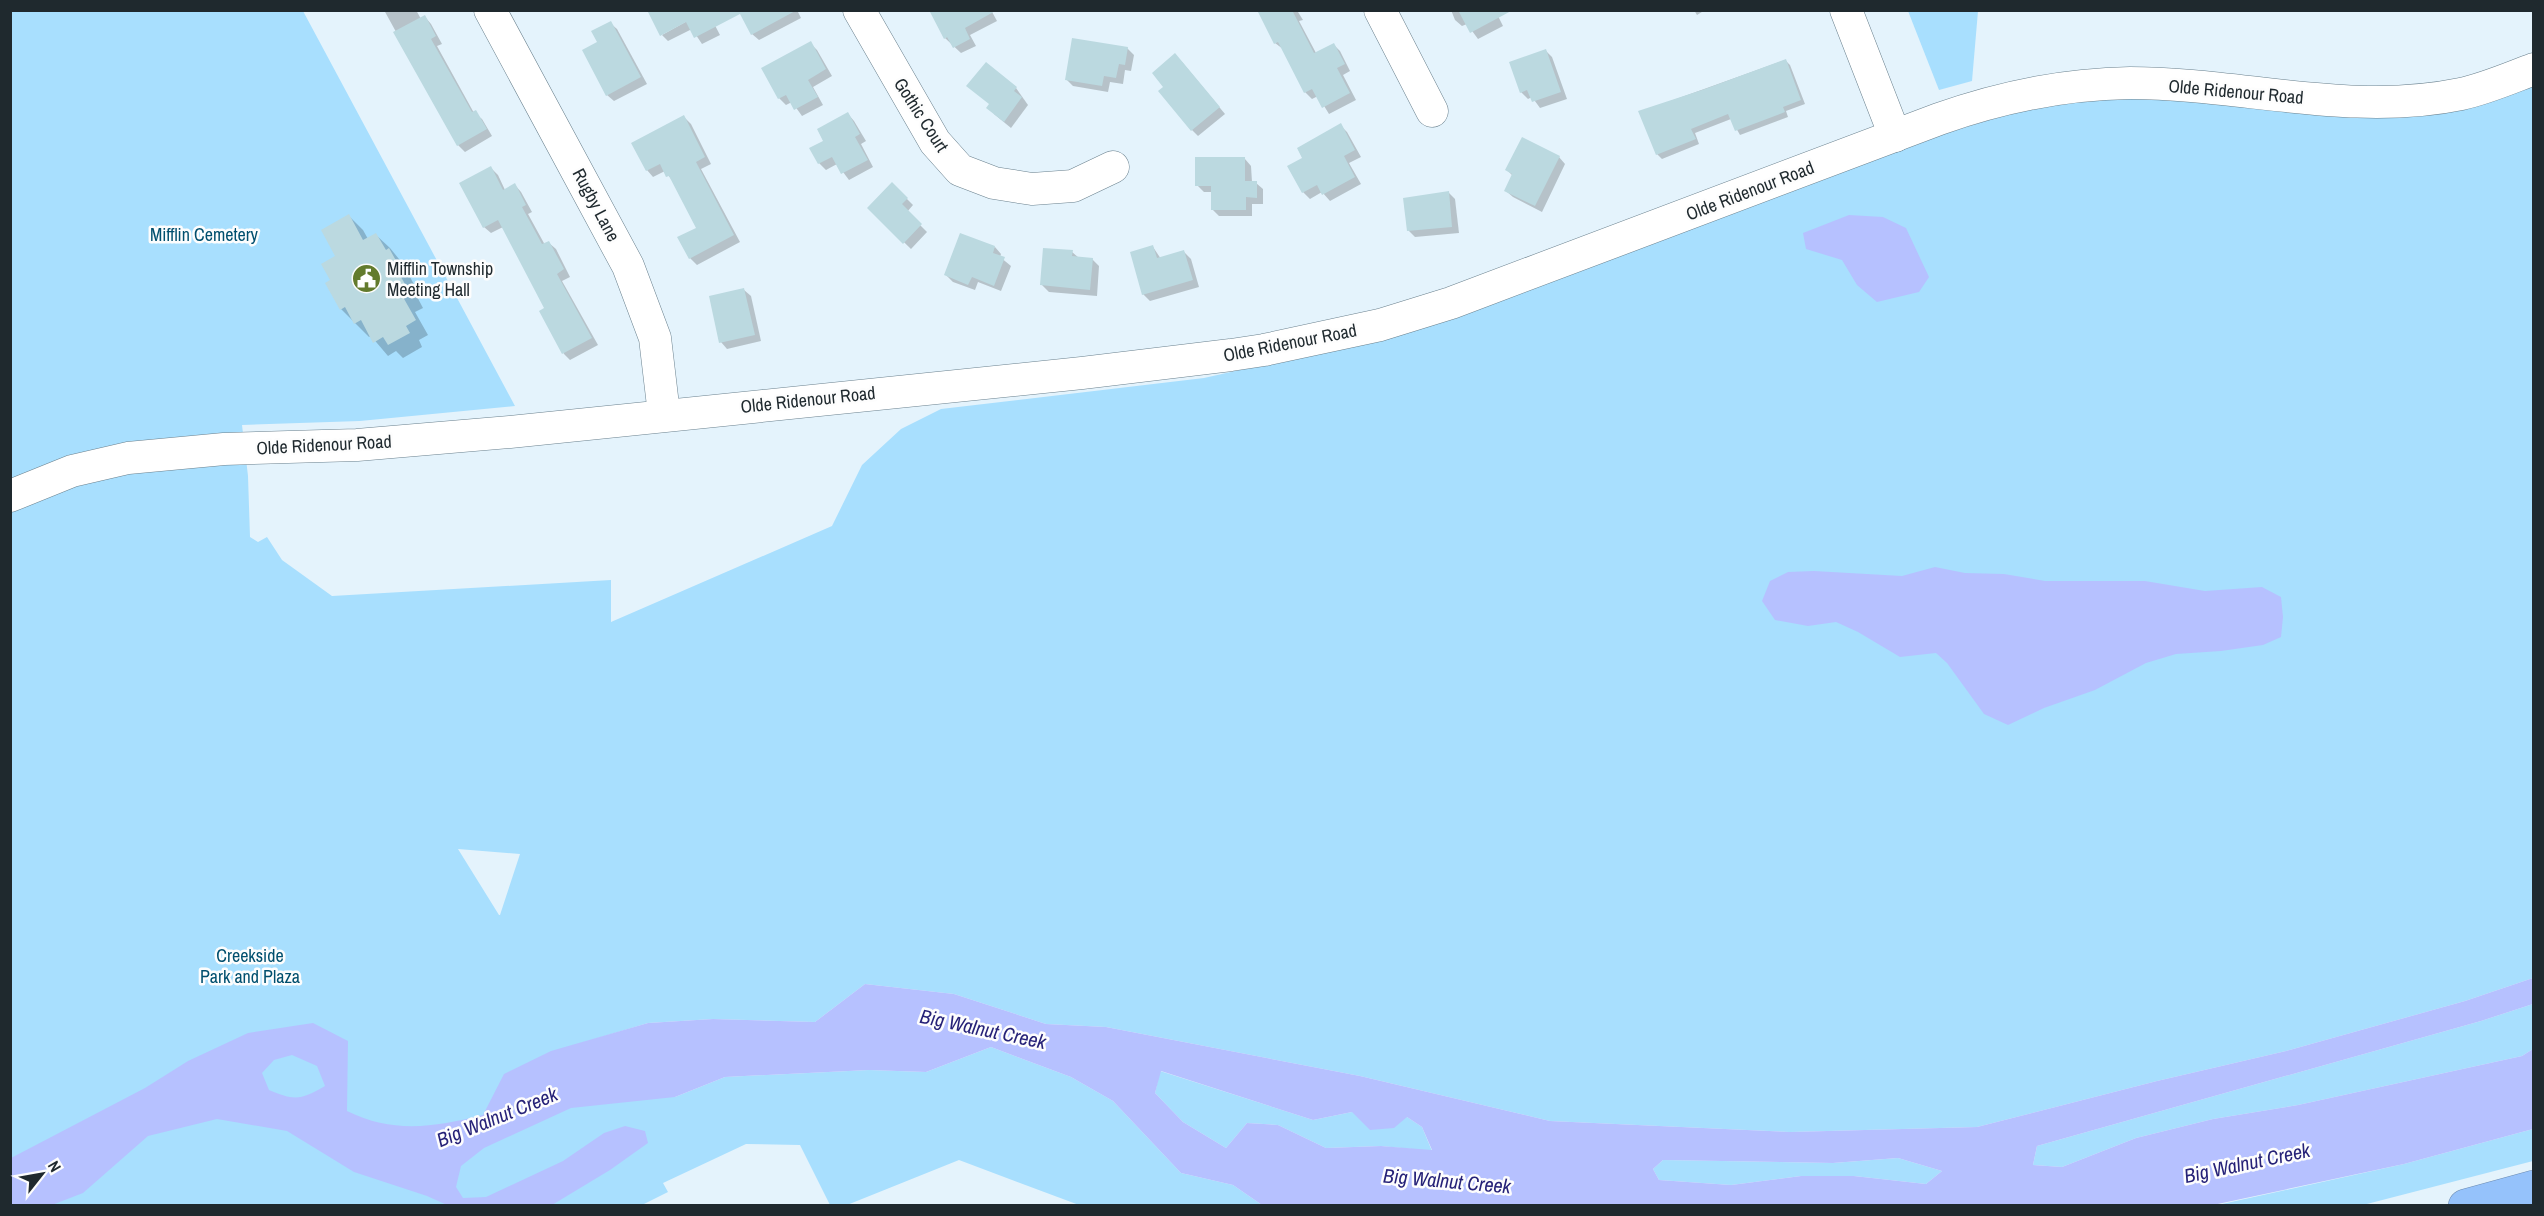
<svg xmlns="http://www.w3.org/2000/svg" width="2544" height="1216" viewBox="0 0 2544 1216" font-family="'Archivo Narrow',sans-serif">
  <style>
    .green { fill: #a8dffe; fill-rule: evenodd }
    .water { fill: #b6c1ff; fill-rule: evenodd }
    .shadow { fill: #0003 }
    .building { fill: #bbd9e0 }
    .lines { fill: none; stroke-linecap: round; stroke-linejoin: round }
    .minor-casing { stroke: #6a818e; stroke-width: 33 }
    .highway-casing { stroke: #6c8cb3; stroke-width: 34 }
    .minor { stroke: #fff; stroke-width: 32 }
    .highway { stroke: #95c2fb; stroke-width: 33 }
    .labels { text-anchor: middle; stroke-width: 5; stroke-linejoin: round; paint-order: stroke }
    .street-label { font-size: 18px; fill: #1f292e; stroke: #fdfdfd }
    .park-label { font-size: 18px; fill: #004f6e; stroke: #fdfdfd }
    .poi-label { font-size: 18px; fill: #1f292e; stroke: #fdfdfd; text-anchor: start }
    .water-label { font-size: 20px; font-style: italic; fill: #262278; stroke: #fdfdfd }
  </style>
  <rect width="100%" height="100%" fill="#e4f3fc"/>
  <!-- green -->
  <g class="green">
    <path d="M10,11H303L515,406L360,421L242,425L248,476L250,537L258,542L267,537L282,560L332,596L611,580V622L832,526L862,465L901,429L941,409L1204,378L1347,346L1910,144L2042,104L2161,93L2533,84V978L2465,1001L2286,1051L2157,1081L1977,1127L1790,1132L1550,1121L1360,1076L1106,1027L1046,1024L954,994L865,984L815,1022L713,1019L648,1023L578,1044L675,1097L725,1077L869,1070L926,1072L991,1047L1071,1077L1113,1101L1181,1173L1233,1185L1262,1205H1079L959,1160L847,1205H830L800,1145L746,1144L663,1183L668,1192L642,1205H11ZM458,849L520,854L500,915H499Z"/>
    <path d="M1908,11H1978L1972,81L1939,90Z"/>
    <path d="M2533,1004V1049L2522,1056L2298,1105L2213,1119L2136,1138L2062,1167L2033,1165L2037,1146L2481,1021Z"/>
    <path d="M1160,1071L1313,1120L1352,1112L1407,1117L1422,1127L1432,1151L1381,1146L1326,1148L1278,1125L1247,1123L1226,1148L1183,1122L1155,1093Z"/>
    <path d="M2533,1129V1161L2363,1205L2213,1206L2404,1164Z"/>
    <path d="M1898,1158L1942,1171L1926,1184L1854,1176H1801L1731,1185L1659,1180L1653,1169L1663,1160L1833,1163Z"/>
  </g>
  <!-- water -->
  <g class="water">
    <path d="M1849,215L1883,217L1906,228L1929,277L1919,292L1877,302L1857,285L1842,260L1806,249L1803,233Z"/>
    <path d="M1935,567L1965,573L2004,574L2045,581H2145L2205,591L2262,587L2281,597L2283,617L2281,637L2263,645L2221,651L2176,654L2146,663L2095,690L2044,708L2008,725L1984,714L1947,663L1936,653L1900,657L1858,632L1836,622L1808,626L1775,620L1762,601L1770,581L1788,572L1814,571L1902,576Z"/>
    <path d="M2533,978V1004L2481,1021L2037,1146L2033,1165L2062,1167L2136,1138L2213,1119L2298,1105L2522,1056L2533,1049V1129L2404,1164L2213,1205H1262L1233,1185L1181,1173L1113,1101L1071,1077L991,1047L926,1072L869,1070L725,1077L675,1097L571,1108L484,1148L461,1166L456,1187L463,1198L486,1197L563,1161L604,1133L625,1126L645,1131L648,1143L610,1170L552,1205H447L427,1196L354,1172L287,1131L217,1119L148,1136L83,1193L52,1205H11V1158L145,1088L188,1061L248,1033L313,1023L348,1041L347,1111C394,1134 434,1127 483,1115L504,1074L551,1051L648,1023L713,1019L815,1022L865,984L954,994L1046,1024L1106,1027L1360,1076L1550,1121L1790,1132L1977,1127L2157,1081L2286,1051L2465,1001ZM292,1055L317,1066L325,1086C301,1100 295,1101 269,1090L262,1073L274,1060ZM1161,1071L1313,1120L1352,1112L1370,1130L1394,1128L1407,1117L1422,1127L1432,1150L1381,1146L1326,1148L1278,1125L1247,1123L1226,1148L1183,1122L1155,1093ZM1898,1158L1942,1171L1926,1184L1854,1176H1801L1731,1185L1659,1180L1653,1169L1663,1160L1833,1163Z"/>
  </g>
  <!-- shadow -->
  <g class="shadow">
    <path d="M384,10H416L421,19L425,17L431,24L442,44L437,46L474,113L482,119L492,136L465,152L458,145Z"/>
    <path d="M707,10L720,35L702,44L692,29L668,41L662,35Z"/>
    <path d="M740,10H797L801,18L759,40L752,34Z"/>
    <path d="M991,10L997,21L970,35L976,46L961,53L945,38Z"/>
    <path d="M1258,10H1301L1298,12L1303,20L1299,21L1316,53L1334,45L1340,51L1350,71L1343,75L1356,100L1329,114L1318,96L1312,99L1305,92L1283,49L1275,43Z"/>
    <path d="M1451,10H1495L1503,26L1478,39L1467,24L1462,26L1455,20Z"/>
    <path d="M1694,10H1705L1697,15Z"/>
    <path d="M610,23L617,29L647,84L614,101L607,95Z"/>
    <path d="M810,43L817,50L832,76L813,87L823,105L802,116L792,102L786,105L779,98Z"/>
    <path d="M1127,48L1134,55L1131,71L1125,70L1123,84L1110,82L1108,92L1073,86L1066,79Z"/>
    <path d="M1546,51L1552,57L1567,99L1540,108L1532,97L1528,99L1521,92Z"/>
    <path d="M1785,60L1790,65L1805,104L1786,111L1788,117L1740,135L1731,119L1695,133L1699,144L1662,159L1657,154L1640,112Z"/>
    <path d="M1182,62L1225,114L1198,136L1192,130L1165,87Z"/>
    <path d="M986,64L1016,88L1028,105L1011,128L994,114Z"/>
    <path d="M848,114L854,121L866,141L861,144L873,167L849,180L837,164L826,170L819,163L825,141Z"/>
    <path d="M684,117L691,124L711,164L701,169L740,242L697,265L690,258L698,228L675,184L665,171L653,177L647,170Z"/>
    <path d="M1340,125L1347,132L1361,157L1349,163L1361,184L1330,201L1322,192L1310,199L1303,192Z"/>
    <path d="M1559,157L1565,164L1542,212L1513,197L1506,191L1513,176L1507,170Z"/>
    <path d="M1245,159L1251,166L1252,182L1256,183L1263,189V204H1252V216H1219L1212,209V192H1204L1197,185Z"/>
    <path d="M491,168L498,175L505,190L515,185L521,192L532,212L528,214L545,245L549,243L556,249L570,277L562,281L598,345L570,360L564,354L541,312L546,309L503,227L491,233L484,227Z"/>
    <path d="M892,184L913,205L907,212L927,232L911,249L869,208Z"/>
    <path d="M1448,192L1455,199L1459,233L1415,237L1408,230Z"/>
    <path d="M349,216L363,230L368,239L376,235L390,248L403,264L417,290L414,291L423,308L415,312L428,335L419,340L422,347L403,358L396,351L388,356L371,336L369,337L341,309L332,281Z"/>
    <path d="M995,247L1001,254L1000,257L1011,266L1001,291L978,282L975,290L953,282L946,275Z"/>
    <path d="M1153,247L1161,259L1184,252L1191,259L1199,287L1150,301L1143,294Z"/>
    <path d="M1072,252L1079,258L1092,259L1099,266L1097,296L1049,292L1042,285Z"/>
    <path d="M744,290L751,296L761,341L727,349L721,342Z"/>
  </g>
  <!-- building -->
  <g class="building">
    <path d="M647,10H797L751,35L740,14L694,38L686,22L660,36Z"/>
    <path d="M929,10H997L965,28L970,39L953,48L947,37L944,39Z"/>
    <path d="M1257,10H1292L1314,53L1334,43L1345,64L1337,68L1350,93L1322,108L1312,89L1304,93L1278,42L1274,44Z"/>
    <path d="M1458,10H1513L1470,33Z"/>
    <path d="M425,15L436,36L431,39L472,112L476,110L487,129L457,146L393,32Z"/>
    <path d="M611,21L641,77L606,96L582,50L597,42L591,31Z"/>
    <path d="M1072,38L1128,47L1125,65L1119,64L1116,78L1104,76L1102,86L1065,80Z"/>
    <path d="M811,41L826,69L808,80L818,97L794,110L786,95L778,99L761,68Z"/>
    <path d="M1546,49L1561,92L1532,102L1527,90L1520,93L1509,62Z"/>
    <path d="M1175,53L1220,107L1191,131L1158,91L1163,87L1152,73Z"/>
    <path d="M1786,59L1801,100L1783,107L1785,112L1735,131L1728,114L1691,129L1696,139L1656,155L1638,111L1705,89Z"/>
    <path d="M986,62L1017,87L1014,91L1022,97L1004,122L986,108L989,104L966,86Z"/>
    <path d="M848,112L860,134L855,137L868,160L841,174L832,157L818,164L809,148L823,141L817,129Z"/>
    <path d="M684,115L705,157L696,162L734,235L689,259L677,237L696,228L669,176L666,177L660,164L646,171L631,143Z"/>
    <path d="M1341,123L1355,150L1344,156L1355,177L1322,195L1317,185L1302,193L1287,166L1302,158L1297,148Z"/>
    <path d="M1522,137L1560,156L1535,206L1504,191L1512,174L1505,170Z"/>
    <path d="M1195,157H1245V181H1257V198L1246,197V210H1211V186H1195Z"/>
    <path d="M491,166L503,190L515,183L526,205L522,207L542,244L549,241L564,269L557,274L592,338L562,354L539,311L544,308L498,220L483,228L459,183Z"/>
    <path d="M892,182L908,198L902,204L922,224L903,244L867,208Z"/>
    <path d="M1449,191L1452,227L1407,231L1403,198Z"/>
    <path d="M349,214L363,240L376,233L386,250L389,248L404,275L401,277L410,293L403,297L416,320L406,326L410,333L388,345L383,337L373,343L361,320L354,324L345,307L340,310L325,283L330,280L321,264L335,256L321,230Z"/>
    <path d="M960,233L995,246L993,253L1005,257L994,286L972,277L968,285L944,275Z"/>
    <path d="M1153,245L1157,258L1184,250L1193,280L1142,295L1130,252Z"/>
    <path d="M1043,248L1073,250L1072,256L1093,258L1090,290L1040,285Z"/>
    <path d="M744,288L755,335L719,343L709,296Z"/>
  </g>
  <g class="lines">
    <defs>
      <g id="minor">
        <path d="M490,10L628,266L655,338L664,414"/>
        <path d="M859,10L935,142L960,170L994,183L1032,189L1073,186L1113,167"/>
        <path d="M1380,10L1432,111"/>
        <path d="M1846,10L1895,136"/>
        <path d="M10,496L72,471L128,458L224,449L357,445L510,432L1082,373L1231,355L1264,350L1380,325L1451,303L1939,119C2001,97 2064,84 2130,83C2240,83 2351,117 2461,94C2485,89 2510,78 2534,69"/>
      </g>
      <path id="highway" d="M2465,1206L2534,1187"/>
    </defs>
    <!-- minor casing -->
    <use href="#minor" class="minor-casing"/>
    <!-- highway casing -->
    <use href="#highway" class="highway-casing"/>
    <!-- minor -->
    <use href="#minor" class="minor"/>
    <!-- highway -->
    <use href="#highway" class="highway"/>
  </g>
  <!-- icons -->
  <defs>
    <symbol id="civic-disc" viewBox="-11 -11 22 22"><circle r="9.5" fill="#637b2d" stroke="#fdfdfd"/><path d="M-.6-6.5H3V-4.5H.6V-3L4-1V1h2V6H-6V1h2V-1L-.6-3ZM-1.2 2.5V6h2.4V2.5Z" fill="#fff"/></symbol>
  </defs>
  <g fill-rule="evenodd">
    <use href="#civic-disc" x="350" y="262" width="33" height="33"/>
  </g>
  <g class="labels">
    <!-- street labels -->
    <g class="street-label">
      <text transform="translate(2236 92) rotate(5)" y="6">Olde Ridenour Road</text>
      <text transform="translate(921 115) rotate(57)" y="6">Gothic Court</text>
      <text transform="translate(1750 191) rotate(-21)" y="6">Olde Ridenour Road</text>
      <text transform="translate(596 205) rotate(62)" y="6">Rugby Lane</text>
      <text transform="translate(1290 343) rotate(-11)" y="6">Olde Ridenour Road</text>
      <text transform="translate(808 400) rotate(-6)" y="6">Olde Ridenour Road</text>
      <text transform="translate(324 445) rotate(-3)" y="6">Olde Ridenour Road</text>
    </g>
    <!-- park labels -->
    <g class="park-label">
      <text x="204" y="241">Mifflin Cemetery</text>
      <text x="250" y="962">Creekside<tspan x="250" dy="21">Park and Plaza</tspan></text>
    </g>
    <!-- poi labels -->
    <g class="poi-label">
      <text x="387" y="275">Mifflin Township<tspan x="387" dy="21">Meeting Hall</tspan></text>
    </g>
    <!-- water labels -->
    <g class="water-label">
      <text transform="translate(983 1029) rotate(12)" y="7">Big Walnut Creek</text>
      <text transform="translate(497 1117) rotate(-22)" y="7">Big Walnut Creek</text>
      <text transform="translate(2247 1163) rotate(-12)" y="7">Big Walnut Creek</text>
      <text transform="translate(1447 1181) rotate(5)" y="7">Big Walnut Creek</text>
    </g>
  </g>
  <!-- border -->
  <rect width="2544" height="1216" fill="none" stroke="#1f292e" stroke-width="24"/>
  <!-- north arrow -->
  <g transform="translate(42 1174) rotate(59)" stroke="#fdfdfd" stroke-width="4.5" paint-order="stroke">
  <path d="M0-4.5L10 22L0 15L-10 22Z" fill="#1f292e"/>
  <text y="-9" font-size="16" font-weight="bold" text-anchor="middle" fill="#1f292e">N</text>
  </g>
</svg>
